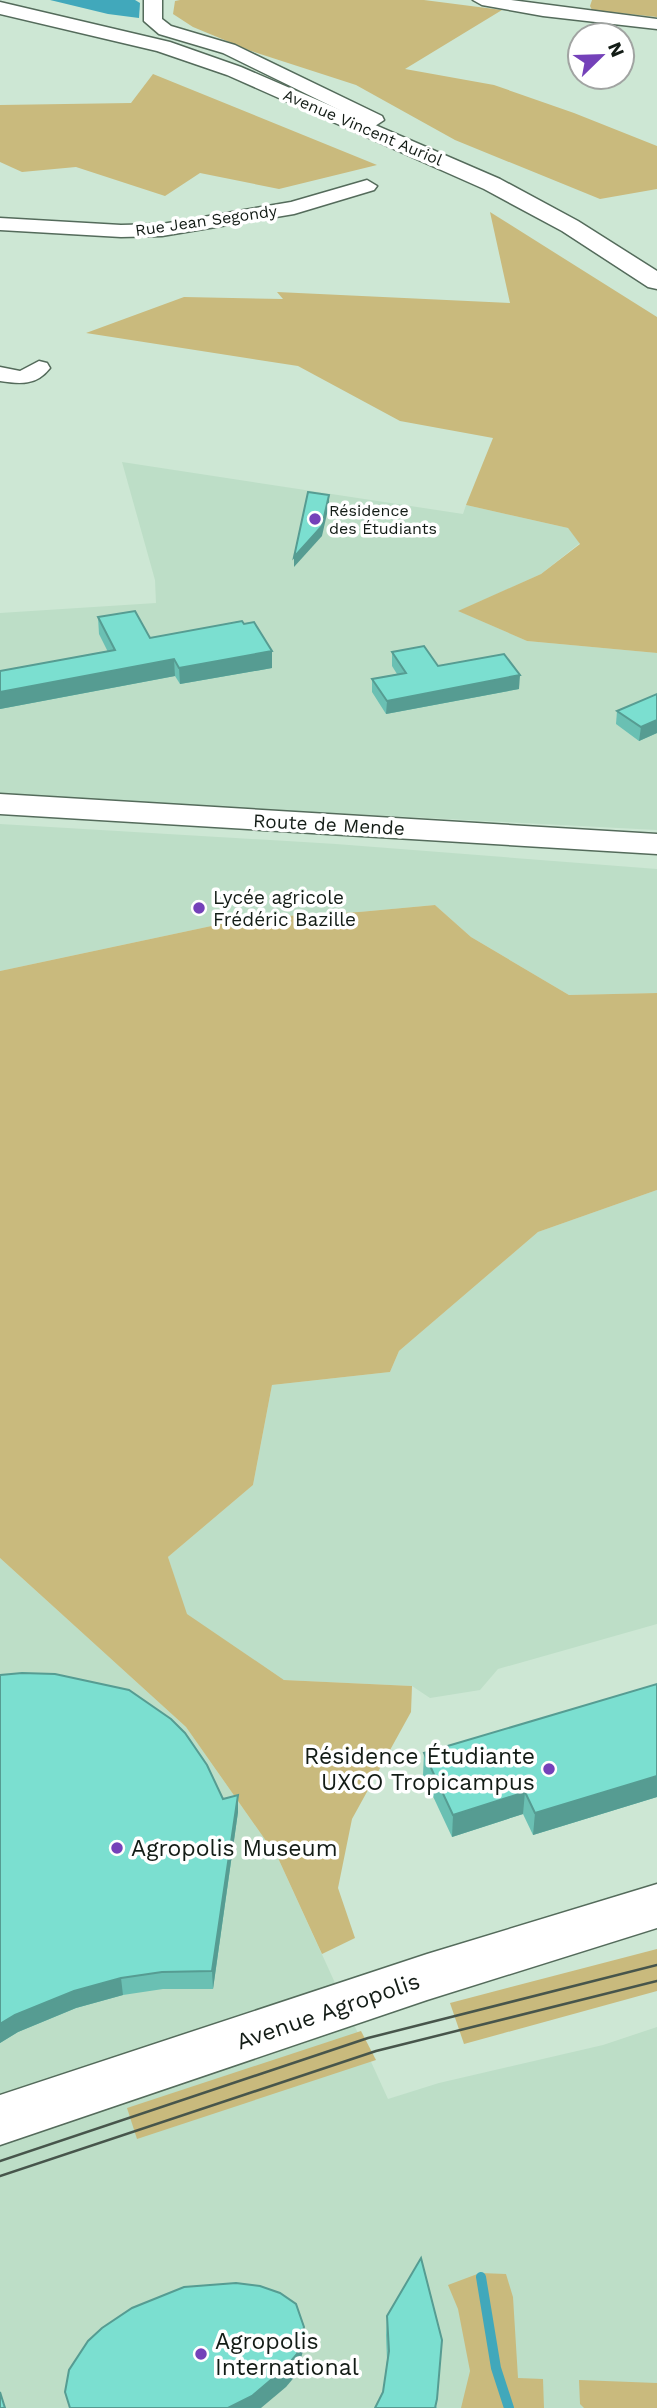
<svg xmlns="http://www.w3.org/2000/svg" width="657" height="2408" viewBox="0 0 657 2408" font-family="'Work Sans',sans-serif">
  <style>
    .built { fill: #bddec7 }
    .green { fill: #c9ba7d }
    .water { fill: #41a8bb }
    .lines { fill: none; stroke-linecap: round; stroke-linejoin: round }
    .stream { stroke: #41a8bb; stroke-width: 10 }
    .street-casing { stroke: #546b5b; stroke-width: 3 }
    .secondary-casing { stroke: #546b5b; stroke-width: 3 }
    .primary-casing { stroke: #546b5b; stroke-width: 3 }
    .street { fill: #fff; fill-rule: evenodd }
    .secondary { fill: #fff; fill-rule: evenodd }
    .primary { fill: #fff; fill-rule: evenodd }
    .tram { stroke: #47554b; stroke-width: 2.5 }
    .wall { fill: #6ac0b3 }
    .shaded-wall { fill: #569c92 }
    .building { fill: #7bdfd0; stroke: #569c92; stroke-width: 2 }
    .poi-dot { fill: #7441b9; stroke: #fff; stroke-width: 2.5 }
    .labels { text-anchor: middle; stroke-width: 7; stroke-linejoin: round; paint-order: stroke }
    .far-street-label { font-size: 16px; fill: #131c16; stroke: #fff }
    .far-poi-label { font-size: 16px; fill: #131c16; stroke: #fff; text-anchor: start }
    .street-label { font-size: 19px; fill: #131c16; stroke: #fff }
    .poi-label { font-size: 19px; fill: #131c16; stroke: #fff; text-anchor: start }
    .near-poi-label { font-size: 23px; fill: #131c16; stroke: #fff; text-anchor: start }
    .near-street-label { font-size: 23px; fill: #131c16; stroke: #fff }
  </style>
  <rect width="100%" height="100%" fill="#cde7d4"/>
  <!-- built -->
  <g class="built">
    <path d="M122,462L463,514L466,505L568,528L580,543L541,574L459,611L527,641L657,653V830L196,806L0,793V613L156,603L155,580Z"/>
    <path d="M0,824L336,844L657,869V993L569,995L471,937L435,905L359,912L249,918L0,971Z"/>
    <path d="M657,1190V1624L498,1669L480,1690L430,1698L412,1686L284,1680L186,1614L168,1557L253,1485L272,1385L390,1372L399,1351L538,1232Z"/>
    <path d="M0,1558L186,1727L278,1858L388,2099L439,2083L603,2045L657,2027V2408H0Z"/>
  </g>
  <!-- green -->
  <g class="green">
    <path d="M180,0H424L502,10L405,69L494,85L574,113L657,146V189L600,199L455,140L356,85L251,51L193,27L173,14L175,1Z"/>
    <path d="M592,0H657V17L592,10L590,6Z"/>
    <path d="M153,74L377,165L279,189L200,173L165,196L76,167L22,172L0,162V105L131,103Z"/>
    <path d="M490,212L657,317V653L527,641L458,611L541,574L580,544L568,528L466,505L493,438L400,421L298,366L86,333L184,297L283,299L277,292L510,303Z"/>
    <path d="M435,905L471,937L569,995L657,993V1190L538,1232L399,1351L390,1372L272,1385L253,1485L168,1557L187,1614L284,1680L412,1686L411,1712L352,1819L338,1888L355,1938L322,1954L278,1858L186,1727L0,1558V971L249,918L359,912Z"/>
    <path d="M657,1949V1991L464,2044L450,2003Z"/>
    <path d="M361,2031L376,2060L137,2139L127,2108Z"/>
    <path d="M480,2273L506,2274L513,2297L518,2378L543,2379L544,2408H461L470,2371L458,2309L448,2285Z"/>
    <path d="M579,2380L657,2383V2408H584L580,2404Z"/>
  </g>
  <!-- water -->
  <path class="water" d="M50,0H135L140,3L139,18L108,14Z"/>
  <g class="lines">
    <!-- stream -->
    <path class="stream" d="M481,2277L496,2368L509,2408"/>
    <defs>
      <g id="street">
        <path d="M144,0H162V19L171,26L235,45L382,116L384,120L375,126L368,124L223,53L159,34L144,21Z"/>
        <path d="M473,0H511L657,19V29L543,16L482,5Z"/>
        <path d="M367,180L377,186L374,190L294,214L162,236L121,237L0,230V218L121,225L162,224L291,202Z"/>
        <path d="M39,361L47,363L50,368C36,386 20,384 0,381V367L20,371Z"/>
      </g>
      <g id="secondary">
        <path d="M0,794L657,834V854L0,814Z"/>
        <path d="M657,1884V1928L427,2000L0,2145V2095L427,1954Z"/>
      </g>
      <path id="primary" d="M0,2L170,42L241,67L500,179L578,221L657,271V289L648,287L562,231L484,189L227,75L157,51L0,14Z"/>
    </defs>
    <!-- street casing -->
    <use href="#street" class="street-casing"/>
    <!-- secondary casing -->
    <use href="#secondary" class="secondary-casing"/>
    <!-- primary casing -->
    <use href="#primary" class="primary-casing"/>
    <!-- street -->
    <use href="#street" class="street"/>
    <!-- secondary -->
    <use href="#secondary" class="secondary"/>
    <!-- primary -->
    <use href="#primary" class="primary"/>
    <!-- tram -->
    <g class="tram">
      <path d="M0,2161L368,2038L657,1965"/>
      <path d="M0,2176L376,2051L657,1981"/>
    </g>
  </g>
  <!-- wall -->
  <g class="wall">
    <path d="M98,617L150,638L272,668L180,684L175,676L0,709V671L108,652L99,634Z"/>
    <path d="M392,652L438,666L519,689L386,714L372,692V679L397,674L392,666Z"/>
    <path d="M657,694V733L639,741L616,724L617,711Z"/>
    <path d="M0,1675L223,1799L238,1795V1812L213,1989H163L123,1995L76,2008L18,2032L0,2043Z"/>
    <path d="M657,1684V1797L533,1835L523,1814L452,1837L423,1775L424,1753Z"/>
    <path d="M387,2316L437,2408L383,2392L387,2360L386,2335Z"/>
  </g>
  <!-- shaded-wall -->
  <g class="shaded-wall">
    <path d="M329,495V505L322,536L294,567V557Z"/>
    <path d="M272,651V668L180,684L179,668Z"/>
    <path d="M174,659L175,676L0,709V692Z"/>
    <path d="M520,675L519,689L386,714L387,701Z"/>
    <path d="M657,720V733L639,741L641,727Z"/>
    <path d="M657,1776V1797L533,1835L535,1813Z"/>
    <path d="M525,1792L523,1814L452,1837L453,1815Z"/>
    <path d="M238,1795V1812L213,1989L212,1971Z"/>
    <path d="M121,1978L123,1995L76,2008L18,2032L0,2043V2024L15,2015L74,1991Z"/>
    <path d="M304,2327V2347L297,2374L286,2387L261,2408H228Z"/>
  </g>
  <!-- building -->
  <g class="building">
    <path d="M308,492L329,495L322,526L294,557Z"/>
    <path d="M135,611L150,638L242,621L244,624L254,622L272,651L179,668L174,659L0,692V671L115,650L98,617Z"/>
    <path d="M424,646L438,666L504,654L520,675L387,701L372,679L406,673L392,652Z"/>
    <path d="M657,694V720L641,727L617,711Z"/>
    <path d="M22,1673L55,1674L129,1690L171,1719L185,1733L207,1765L223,1799L238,1795L212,1971L162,1972L121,1978L74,1991L15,2015L0,2024V1675Z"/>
    <path d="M657,1684V1776L535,1813L525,1792L453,1815L424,1753Z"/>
    <path d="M421,2258L442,2340L437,2399L435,2408H375L383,2392L389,2351L387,2316Z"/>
    <path d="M236,2283L260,2286L280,2293L296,2304L304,2327L297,2354L286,2367L252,2396L228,2408H70L65,2392L69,2370L88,2341L102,2328L132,2308L184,2287Z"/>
    <path d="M0,2392L5,2408H0Z"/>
  </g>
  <!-- markers -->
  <g class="poi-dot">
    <circle cx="315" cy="519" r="7"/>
    <circle cx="199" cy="908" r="7"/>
    <circle cx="549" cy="1769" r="7"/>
    <circle cx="117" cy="1848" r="7"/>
    <circle cx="201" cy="2354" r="7"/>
  </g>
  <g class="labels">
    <!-- far-street labels -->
    <g class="far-street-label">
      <text transform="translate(363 127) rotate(23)" y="6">Avenue Vincent Auriol</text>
      <text transform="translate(206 220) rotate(-8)" y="6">Rue Jean Segondy</text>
    </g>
    <!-- far-poi labels -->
    <g class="far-poi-label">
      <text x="329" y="516">Résidence<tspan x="329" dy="18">des Étudiants</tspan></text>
    </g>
    <!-- street labels -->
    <g class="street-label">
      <text transform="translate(329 824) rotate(3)" y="7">Route de Mende</text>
    </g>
    <!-- poi labels -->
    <g class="poi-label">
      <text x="213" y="904">Lycée agricole<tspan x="213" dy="22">Frédéric Bazille</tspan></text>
    </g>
    <!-- near-poi labels -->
    <g class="near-poi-label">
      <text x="535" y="1764" text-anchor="end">Résidence Étudiante<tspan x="535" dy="26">UXCO Tropicampus</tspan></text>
      <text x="131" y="1856">Agropolis Museum</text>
      <text x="215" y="2349">Agropolis<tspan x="215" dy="26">International</tspan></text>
    </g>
    <!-- near-street labels -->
    <g class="near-street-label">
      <text transform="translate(328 2011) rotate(-19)" y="8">Avenue Agropolis</text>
    </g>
  </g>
  <!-- north arrow -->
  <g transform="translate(601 56) rotate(67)"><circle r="33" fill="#ffffff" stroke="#a1a4a2" stroke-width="2"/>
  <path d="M0-5L12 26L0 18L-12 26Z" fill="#7441b9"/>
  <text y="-10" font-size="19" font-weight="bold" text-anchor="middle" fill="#131c16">N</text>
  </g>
</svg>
